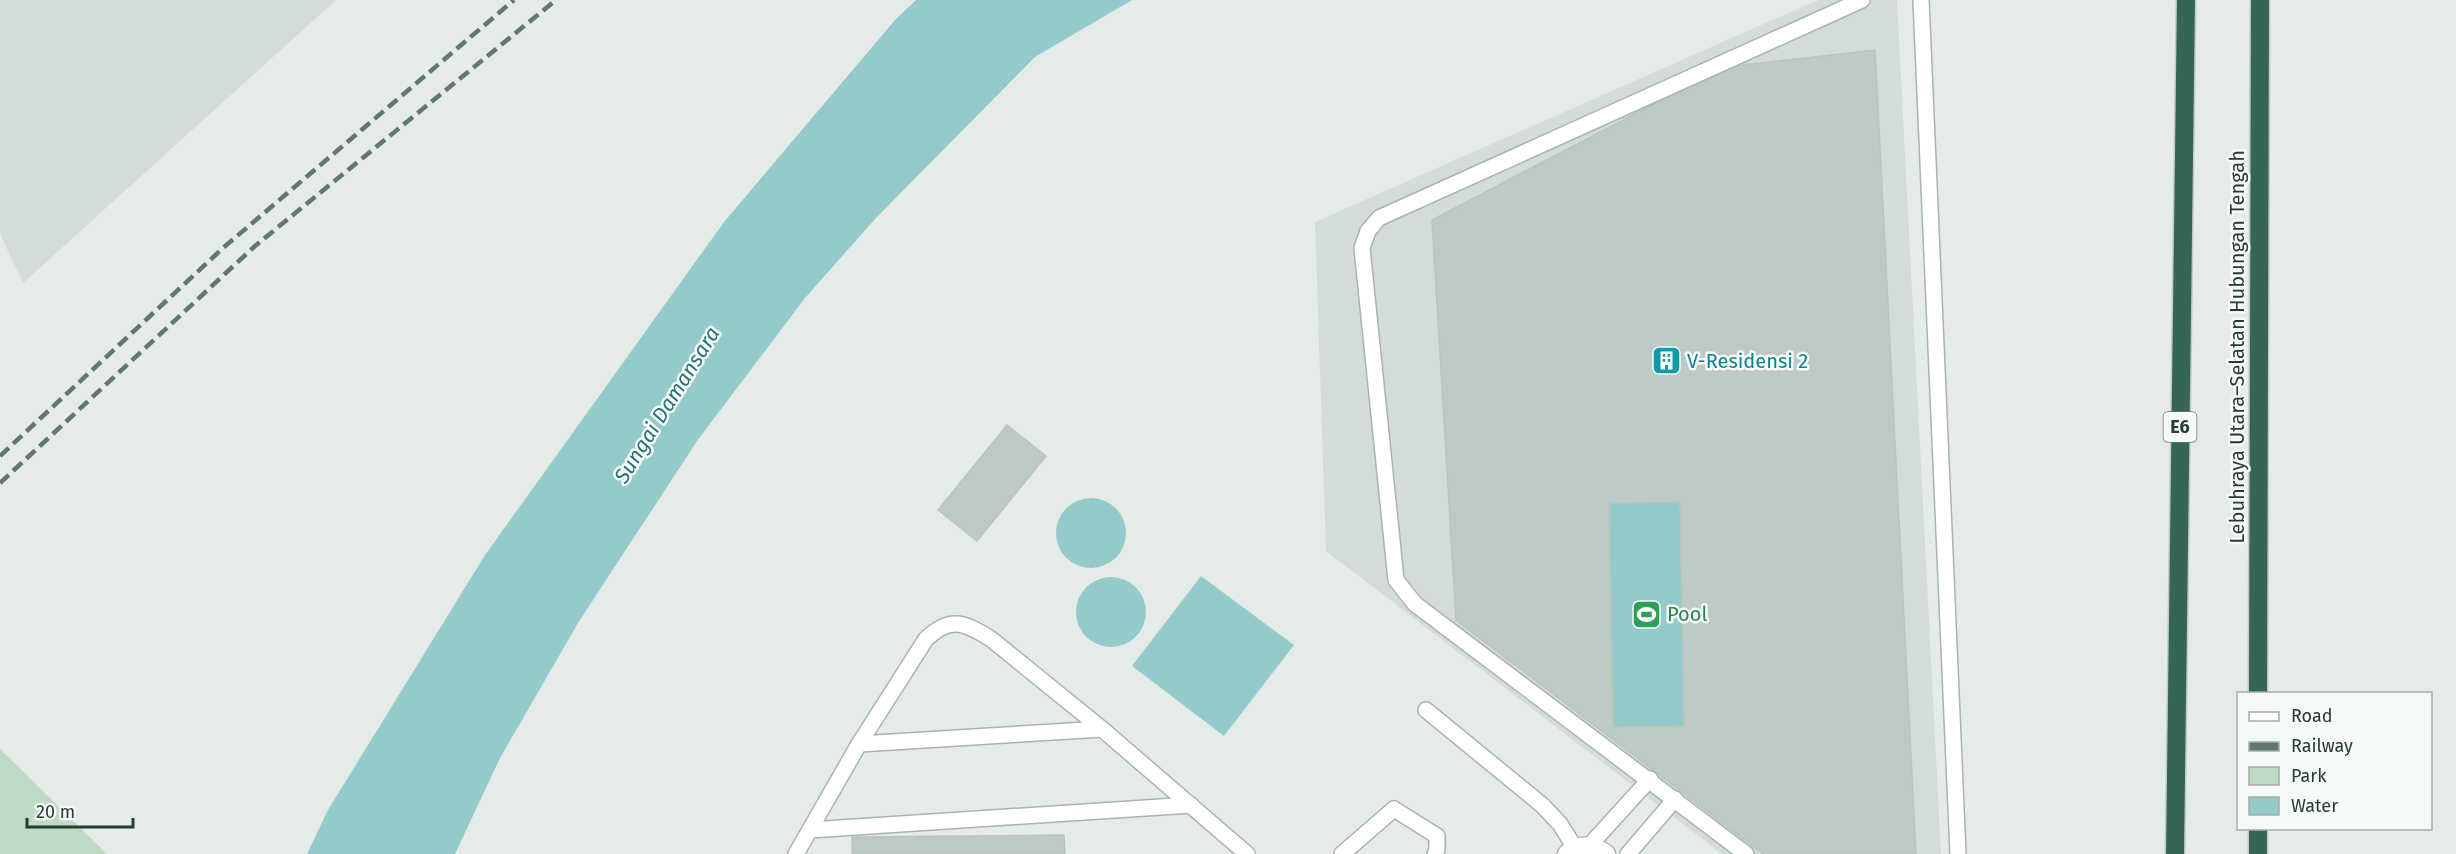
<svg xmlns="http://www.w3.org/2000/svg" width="2456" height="854" viewBox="0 0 2456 854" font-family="'Fira Sans',sans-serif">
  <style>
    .built { fill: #d3dcd7 }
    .green { fill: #c0dbc3 }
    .water { fill: #94cbca }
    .building { fill: #bdcac3; stroke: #b8c5be; stroke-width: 1.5; fill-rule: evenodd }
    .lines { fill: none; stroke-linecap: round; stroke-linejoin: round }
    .service-casing { stroke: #a8b4ae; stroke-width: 18 }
    .minor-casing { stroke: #a8b4ae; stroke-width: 21 }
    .motorway-casing { stroke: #c2c8c6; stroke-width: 21 }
    .service { stroke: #fff; stroke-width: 15 }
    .minor { stroke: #fff; stroke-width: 18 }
    .motorway { stroke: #356553; stroke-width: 18 }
    .rail { stroke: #61786e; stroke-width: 4.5; stroke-dasharray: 12 6; stroke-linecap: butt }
    .labels { text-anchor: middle; stroke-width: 5; stroke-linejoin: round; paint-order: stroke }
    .shield { fill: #f5f9f7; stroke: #64756e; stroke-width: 1.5 }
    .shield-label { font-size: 18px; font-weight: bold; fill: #263c33 }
    .street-label { font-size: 20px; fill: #263c33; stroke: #f5f9f7 }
    .culture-label { font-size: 20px; fill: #0d838f; stroke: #f5f9f7; text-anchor: start }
    .leisure-label { font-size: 20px; fill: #27864d; stroke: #f5f9f7; text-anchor: start }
    .water-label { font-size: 21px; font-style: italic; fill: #277272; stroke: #f5f9f7 }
  </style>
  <rect width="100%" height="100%" fill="#e5ece8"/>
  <!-- built -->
  <g class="built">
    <path d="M0,0H336L23,283L0,234Z"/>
    <path d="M1818,0H1897L1941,854H1722L1326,551L1315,222Z"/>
  </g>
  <!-- green -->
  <path class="green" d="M0,749L107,854H0Z"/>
  <!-- water -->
  <g class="water">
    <path d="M916,0H1132L1035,57L875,219L805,298L697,441L578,623L500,758L455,854H307L328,810L485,555L724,222L895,20Z"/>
    <circle cx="1091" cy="533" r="35"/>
    <path d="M1680,502L1684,726L1613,727L1609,503Z"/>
    <path d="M1201,576L1294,645L1224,736L1132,666Z"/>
    <circle cx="1111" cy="612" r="35"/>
  </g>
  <!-- building -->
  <g class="building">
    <path d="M1875,50L1916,854H1763L1456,620L1432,220L1725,67ZM1680,502L1684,726L1613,727L1609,503Z"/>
    <path d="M1007,425L1046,456L977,541L938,510Z"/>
    <path d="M1064,835L1065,854H852V837Z"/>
  </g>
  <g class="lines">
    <defs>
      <g id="service">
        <path d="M1921,0L1958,854"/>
        <path d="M1426,710L1542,805L1560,824L1575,848"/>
        <path d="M859,744L1102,729"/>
        <path d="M810,830L1191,805"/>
        <path d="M1589,846L1650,779"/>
        <path d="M796,854L859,744L926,639C950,616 964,622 991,639L1102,729L1247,854"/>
        <path d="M1342,854L1394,809L1437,836V850L1435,854"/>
        <path d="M1628,854L1675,799"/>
        <path d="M1746,854L1415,604L1396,580L1362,248L1368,231L1379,218L1862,0"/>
      </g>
      <path id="minor" d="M1567,854C1580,844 1593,844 1606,854"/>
      <g id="motorway">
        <path d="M2258,694L2260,0"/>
        <path d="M2175,854L2186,0"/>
        <path d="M2258,854V828"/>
      </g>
    </defs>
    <!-- service casing -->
    <use href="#service" class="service-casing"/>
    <!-- minor casing -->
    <use href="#minor" class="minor-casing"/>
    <!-- motorway casing -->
    <use href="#motorway" class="motorway-casing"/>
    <!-- service -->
    <use href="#service" class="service"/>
    <!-- minor -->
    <use href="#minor" class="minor"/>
    <!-- motorway -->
    <use href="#motorway" class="motorway"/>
    <!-- rail -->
    <g class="rail">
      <path d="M0,456L223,248L514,0"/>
      <path d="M0,483L255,246L556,0"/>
    </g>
  </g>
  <!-- icons -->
  <defs>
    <symbol id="building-square" viewBox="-11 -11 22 22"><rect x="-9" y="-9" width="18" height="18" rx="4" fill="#0f9aa8" stroke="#f5f9f7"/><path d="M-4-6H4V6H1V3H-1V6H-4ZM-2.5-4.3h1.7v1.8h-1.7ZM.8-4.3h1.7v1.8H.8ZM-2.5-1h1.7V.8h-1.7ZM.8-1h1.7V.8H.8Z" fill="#fff"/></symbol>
    <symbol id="stadium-square" viewBox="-11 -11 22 22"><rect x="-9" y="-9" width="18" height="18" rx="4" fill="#2e9e5b" stroke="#f5f9f7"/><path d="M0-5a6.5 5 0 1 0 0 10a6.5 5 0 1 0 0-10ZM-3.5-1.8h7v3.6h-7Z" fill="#fff"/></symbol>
  </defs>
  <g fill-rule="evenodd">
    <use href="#building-square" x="1650" y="344" width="33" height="33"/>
    <use href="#stadium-square" x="1630" y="598" width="33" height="33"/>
  </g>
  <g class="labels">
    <!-- shield labels -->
    <rect class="shield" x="2163.5" y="412" width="33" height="30" rx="4.5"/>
    <g class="shield-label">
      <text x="2180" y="433">E6</text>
    </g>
    <!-- street labels -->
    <g class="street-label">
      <text transform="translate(2237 347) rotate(-90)" y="7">Lebuhraya Utara–Selatan Hubungan Tengah</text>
    </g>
    <!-- culture labels -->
    <g class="culture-label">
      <text x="1687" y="368">V-Residensi 2</text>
    </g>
    <!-- leisure labels -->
    <g class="leisure-label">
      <text x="1667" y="621">Pool</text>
    </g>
    <!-- water labels -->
    <g class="water-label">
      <text transform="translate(667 405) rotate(-58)" y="7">Sungai Damansara</text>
    </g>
  </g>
  <!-- legend -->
  <rect x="2237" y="692" width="195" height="138" fill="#f5f9f7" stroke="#a2ada9" stroke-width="1.5"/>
  <rect x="2249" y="712" width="30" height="9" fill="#ffffff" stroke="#a2ada9" stroke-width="1.5"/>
  <text x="2291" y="722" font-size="18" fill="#263c33">Road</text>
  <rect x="2249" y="742" width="30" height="9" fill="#61786e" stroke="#a2ada9" stroke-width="1.5"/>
  <text x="2291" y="752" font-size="18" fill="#263c33">Railway</text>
  <rect x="2249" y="767" width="30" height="18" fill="#c0dbc3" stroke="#a2ada9" stroke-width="1.5"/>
  <text x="2291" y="782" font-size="18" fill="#263c33">Park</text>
  <rect x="2249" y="797" width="30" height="18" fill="#94cbca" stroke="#a2ada9" stroke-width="1.5"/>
  <text x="2291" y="812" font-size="18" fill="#263c33">Water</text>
  <!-- scale -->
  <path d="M27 818v9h106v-9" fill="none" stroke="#263c33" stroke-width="3"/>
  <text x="36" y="818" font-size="18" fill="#263c33" stroke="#f5f9f7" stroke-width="4.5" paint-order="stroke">20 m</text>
</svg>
